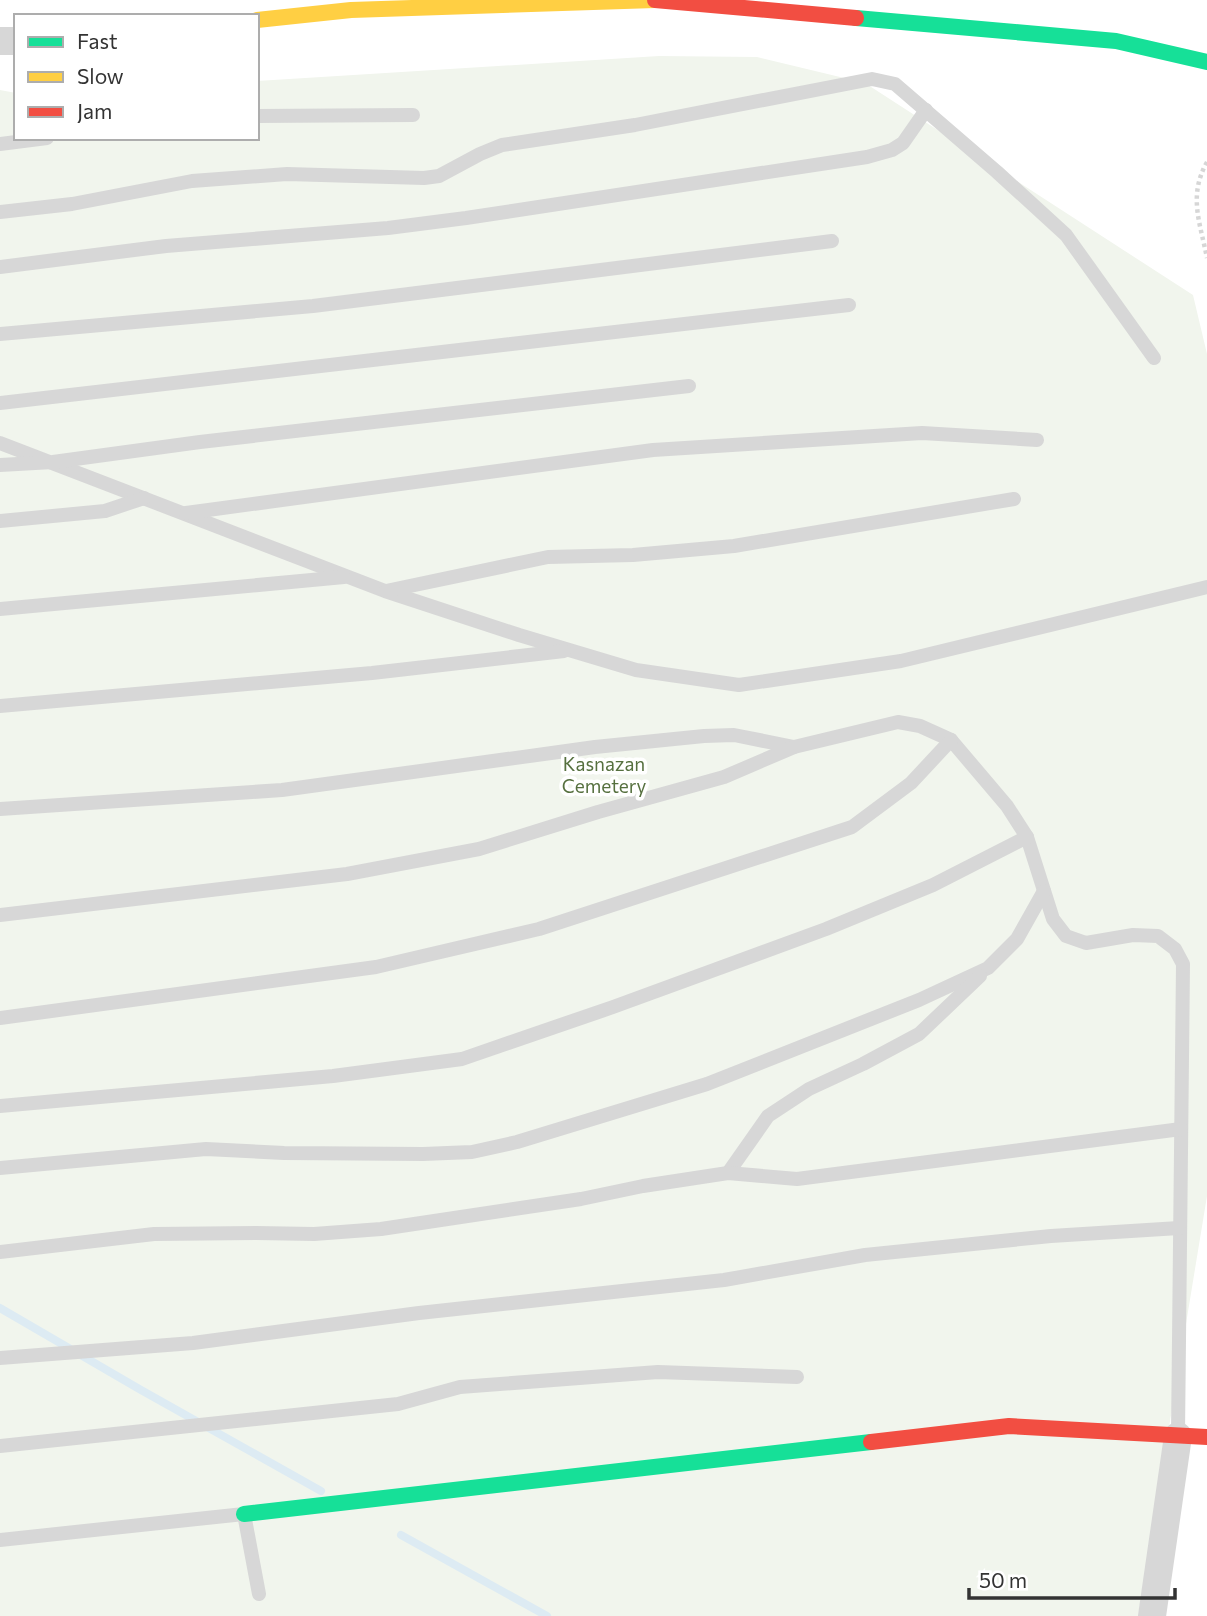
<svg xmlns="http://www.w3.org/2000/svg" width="1207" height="1616" viewBox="0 0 1207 1616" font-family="Commissioner,sans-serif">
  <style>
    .green { fill: #f1f5ed }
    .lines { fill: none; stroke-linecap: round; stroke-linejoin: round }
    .stream { stroke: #ddebf3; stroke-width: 8 }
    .path { stroke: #d6d6d6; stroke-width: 4.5; stroke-dasharray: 3.5 3.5; stroke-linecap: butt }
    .lane { stroke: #d7d7d7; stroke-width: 14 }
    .street { stroke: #d7d7d7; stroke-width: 28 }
    .fast { stroke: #16e098; stroke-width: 16 }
    .slow { stroke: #ffcf43; stroke-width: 16 }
    .jam { stroke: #f24e42; stroke-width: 16 }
    .labels { text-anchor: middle; stroke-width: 7; stroke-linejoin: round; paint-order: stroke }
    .park-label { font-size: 19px; fill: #56703f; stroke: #fff }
  </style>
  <rect width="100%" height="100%" fill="#fff"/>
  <!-- green -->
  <path class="green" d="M659,56L757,57L865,83L1193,295L1207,354V1196L1138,1616H0V90L16,93V138H257V81Z"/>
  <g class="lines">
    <!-- stream -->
    <g class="stream">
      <path d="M0,1308L141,1390L321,1491"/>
      <path d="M401,1535L547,1616"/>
    </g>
    <!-- path -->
    <path class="path" d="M1207,162C1188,196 1200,222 1207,258"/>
    <!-- lane -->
    <g class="lane">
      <path d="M257,116L413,115"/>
      <path d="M0,144L47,138"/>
      <path d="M0,212L72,204L192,181L287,174L424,178L439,176L480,154L502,145L635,125L872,79L895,84L997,172L1066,235L1154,358"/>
      <path d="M0,267L166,246L388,228L466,218L867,157L892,150L903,143L926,110"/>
      <path d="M0,334L313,306L832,241"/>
      <path d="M0,403L849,305"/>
      <path d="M0,443L385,591L519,635L636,670L739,685L901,661L1207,587"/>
      <path d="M0,465L53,462L200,442L689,386"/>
      <path d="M186,513L653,450L922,433L1037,440"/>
      <path d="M0,521L105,511L144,498"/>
      <path d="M386,591L548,557L633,555L734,546L1014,499"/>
      <path d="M0,609L344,577"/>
      <path d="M0,706L372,673L564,651"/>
      <path d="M0,809L282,790L595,747L704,736L734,735L794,747"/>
      <path d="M0,915L347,874L479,849L598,812L724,777L794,747L898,722L920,726L951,740L1007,806L1027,837L1053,919L1066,936L1086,943L1133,935L1158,936L1175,949L1183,964L1178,1434"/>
      <path d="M0,1018L376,967L539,929L852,827L911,783L951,740"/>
      <path d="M0,1106L333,1076L462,1059L613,1007L826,929L933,885L1027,837"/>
      <path d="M0,1168L206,1149L284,1153L423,1154L472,1152L517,1142L707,1084L919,1000L988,968L1017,939L1044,891"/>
      <path d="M728,1173L768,1116L809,1089L863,1064L919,1034L980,976"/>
      <path d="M0,1252L154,1234L256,1233L314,1234L381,1229L581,1199L643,1186L728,1173L797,1179L1181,1129"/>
      <path d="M0,1358L193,1343L419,1313L724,1280L865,1255L1051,1236L1179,1228"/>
      <path d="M0,1446L398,1404L460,1387L658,1372L797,1377"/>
      <path d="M0,1540L244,1514L259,1594"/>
    </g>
    <!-- street -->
    <g class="street">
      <path d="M0,41H16"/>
      <path d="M1152,1616L1178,1436"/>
    </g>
    <!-- fast -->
    <g class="fast">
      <path d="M856,18L1116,41L1207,62"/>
      <path d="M244,1514L871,1442"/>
    </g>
    <!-- slow -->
    <path class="slow" d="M257,20L351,10L655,0"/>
    <!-- jam -->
    <g class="jam">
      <path d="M655,0L856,18"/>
      <path d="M871,1442L1009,1426L1207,1437"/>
    </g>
  </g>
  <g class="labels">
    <!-- park labels -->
    <g class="park-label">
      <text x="604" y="771">Kasnazan<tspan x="604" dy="22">Cemetery</tspan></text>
    </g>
  </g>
  <!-- legend -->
  <rect x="14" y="14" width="245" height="126" fill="#ffffff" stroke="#adadad" stroke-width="2"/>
  <rect x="28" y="37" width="35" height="10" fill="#16e098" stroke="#adadad" stroke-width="2"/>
  <text x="77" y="49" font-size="21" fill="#333333">Fast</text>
  <rect x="28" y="72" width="35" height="10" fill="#ffcf43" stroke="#adadad" stroke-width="2"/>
  <text x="77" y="84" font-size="21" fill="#333333">Slow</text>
  <rect x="28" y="107" width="35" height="10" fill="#f24e42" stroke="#adadad" stroke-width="2"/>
  <text x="77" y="119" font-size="21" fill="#333333">Jam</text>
  <!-- scale -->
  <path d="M969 1588v10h206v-10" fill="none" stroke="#333333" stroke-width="3.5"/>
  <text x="979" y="1588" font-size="21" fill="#333333" stroke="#ffffff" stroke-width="5" paint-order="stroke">50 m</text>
</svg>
